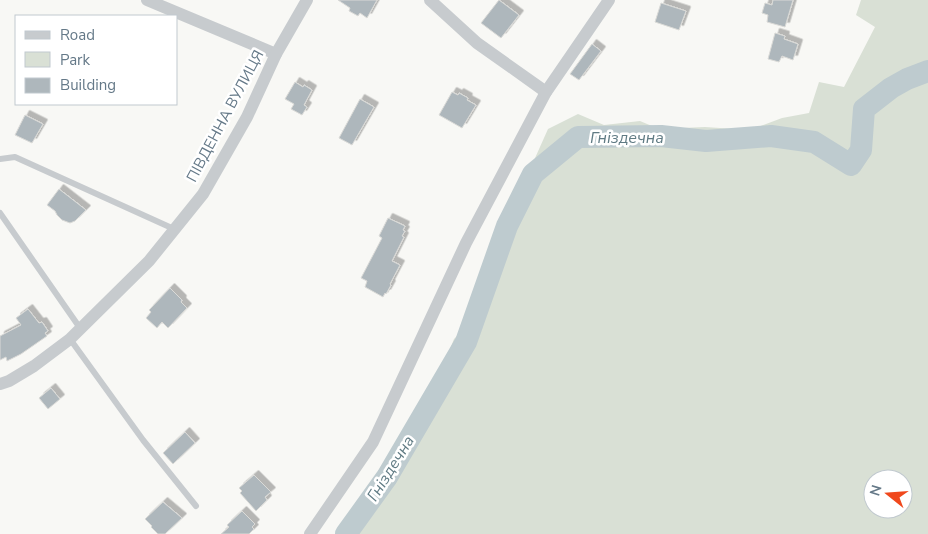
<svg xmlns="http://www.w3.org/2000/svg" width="928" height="534" viewBox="0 0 928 534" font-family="'Nunito Sans',sans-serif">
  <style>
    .green { fill: #d9e0d5; fill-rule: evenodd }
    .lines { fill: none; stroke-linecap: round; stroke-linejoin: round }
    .river { stroke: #becbcf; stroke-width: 22 }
    .building { fill: #aeb7bc; stroke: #dadad7; filter: url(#shadow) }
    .lane { stroke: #c7cbce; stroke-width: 6 }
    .street { stroke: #c7cbce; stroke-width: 12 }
    .labels { text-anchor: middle; stroke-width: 5; stroke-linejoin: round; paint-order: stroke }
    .street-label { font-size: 15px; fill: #657988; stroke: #fff }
    .water-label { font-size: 16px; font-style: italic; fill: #607b84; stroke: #fff }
  </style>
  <defs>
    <filter id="shadow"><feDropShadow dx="4.5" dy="-4.5" stdDeviation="0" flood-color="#0004"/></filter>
  </defs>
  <rect width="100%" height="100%" fill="#f8f8f5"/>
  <!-- green -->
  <path class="green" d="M861,0H928V534H357L364,526L379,500L424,433L439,399L444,364L454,339L480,312L488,283L486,266L513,237L515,203L548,129L578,114L604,125L640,121L659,129L705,127L750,130L782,118L809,113L819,82L844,87L875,27L856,15ZM873,479H903V509H873Z"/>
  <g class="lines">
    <!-- river -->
    <path class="river" d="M346,534L387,477L466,342L507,226L533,174L578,137L661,136L706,141L771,136L814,142L851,165L861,150L864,109L891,88L907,79L928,71"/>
  </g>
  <!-- building -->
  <g class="building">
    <path d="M338,0H377L367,18L360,13L358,16L349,11L350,8Z"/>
    <path d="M499,0L519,15L501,38L481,23Z"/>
    <path d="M773,0H793L785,27L767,22L768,15L762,13L765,3L772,5Z"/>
    <path d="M661,3L686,11L679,30L655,22Z"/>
    <path d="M775,33L785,36L784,39L798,44L793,60L782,56L779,62L768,59Z"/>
    <path d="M592,44L601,51L579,80L570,74Z"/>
    <path d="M295,82L303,87L304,85L312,90L304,105L307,107L302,115L291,109L294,104L285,99Z"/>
    <path d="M452,92L458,95L459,93L468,98L467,100L476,105L462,128L439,115Z"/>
    <path d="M360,99L374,107L352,145L339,138Z"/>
    <path d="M25,115L43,124L32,143L15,135Z"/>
    <path d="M59,189L86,210L75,221L70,223L62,220L57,215L55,211L47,205Z"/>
    <path d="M388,218L405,226L403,230L405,231L402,236L404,237L392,261L400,265L390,284L391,285L386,294L385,293L383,297L365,287L367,281L361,278L382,238L379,236Z"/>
    <path d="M170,288L182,300L181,302L187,308L168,328L162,322L157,328L146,318L151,312L149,310Z"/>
    <path d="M28,309L39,323L42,322L48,331L45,333L47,336L21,354L7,361L6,357L0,360V336L21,325L16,318Z"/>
    <path d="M51,388L60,399L48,409L39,398Z"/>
    <path d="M185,432L195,443L173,464L163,453Z"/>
    <path d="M254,475L271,492L265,497L267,500L256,511L240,493L242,491L239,488Z"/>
    <path d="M163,502L182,518L165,534H158L151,527L152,526L145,519Z"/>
    <path d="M242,511L255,524L252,527L254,529L249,534H221L229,527L227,525Z"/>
  </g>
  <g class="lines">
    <!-- lane -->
    <g class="lane">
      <path d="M0,159L15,157L174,229"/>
      <path d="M0,213L80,328"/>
      <path d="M70,339L143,440L196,506"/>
    </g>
    <!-- street -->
    <g class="street">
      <path d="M147,0L276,54"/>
      <path d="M430,0L477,43L546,92"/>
      <path d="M0,384L9,381L34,366L70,339L149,261L203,194L247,117L276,54L307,0"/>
      <path d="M310,534L373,442L466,243L546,92L609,0"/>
    </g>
  </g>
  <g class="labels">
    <!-- street labels -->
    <g class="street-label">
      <text transform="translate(225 116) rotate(-62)" y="5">ПІВДЕННА ВУЛИЦЯ</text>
    </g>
    <!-- water labels -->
    <g class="water-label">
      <text x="627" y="143">Гніздечна</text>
      <text transform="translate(390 468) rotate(-58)" y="6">Гніздечна</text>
    </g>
  </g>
  <!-- legend -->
  <rect x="15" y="15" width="162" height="90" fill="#ffffff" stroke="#c1c9cf"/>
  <rect x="25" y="31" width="25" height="8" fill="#c7cbce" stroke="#c1c9cf"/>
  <text x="60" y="40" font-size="15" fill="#657988">Road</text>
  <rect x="25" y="52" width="25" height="15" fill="#d9e0d5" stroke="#c1c9cf"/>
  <text x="60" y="65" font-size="15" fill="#657988">Park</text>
  <rect x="25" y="78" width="25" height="15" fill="#aeb7bc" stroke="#c1c9cf"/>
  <text x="60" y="90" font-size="15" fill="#657988">Building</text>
  <!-- north arrow -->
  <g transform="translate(888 494) rotate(287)"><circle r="24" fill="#ffffff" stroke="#c1c9cf"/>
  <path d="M0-4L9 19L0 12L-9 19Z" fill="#f0481c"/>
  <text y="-8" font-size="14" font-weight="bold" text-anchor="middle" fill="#657988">N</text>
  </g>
</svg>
